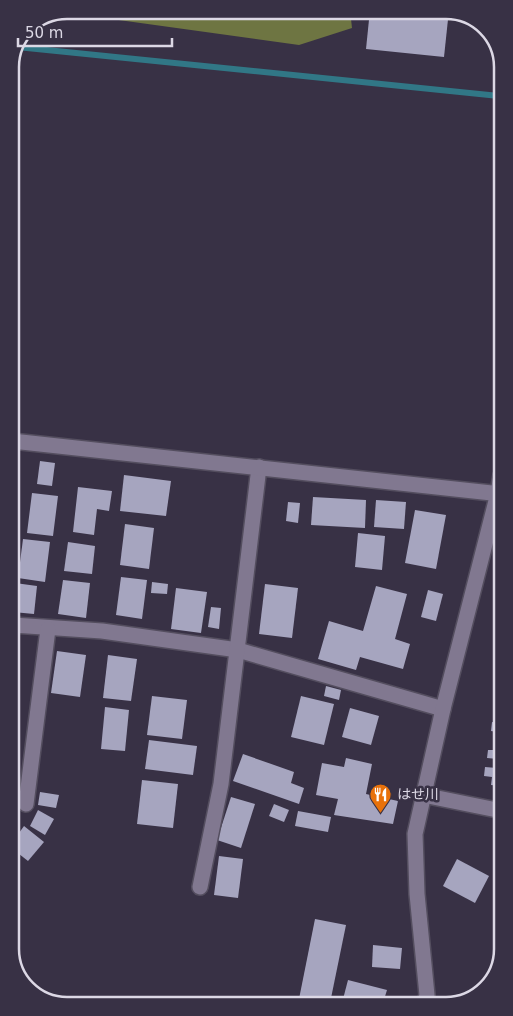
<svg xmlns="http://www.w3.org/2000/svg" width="513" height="1016" viewBox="0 0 513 1016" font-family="'DejaVu Sans','Noto Sans JP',sans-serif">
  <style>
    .forest { fill: #6e7542 }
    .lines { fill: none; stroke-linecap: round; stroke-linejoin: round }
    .stream { stroke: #317786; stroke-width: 6 }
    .building { fill: #a6a5bf }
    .street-casing { stroke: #544e5f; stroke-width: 18 }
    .secondary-casing { stroke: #544e5f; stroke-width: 18 }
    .street { stroke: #817890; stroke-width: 15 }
    .secondary { stroke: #817890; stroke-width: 15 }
    .labels { text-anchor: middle; stroke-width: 5; stroke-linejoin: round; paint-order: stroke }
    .poi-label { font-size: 14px; fill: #dcd8e5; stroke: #383145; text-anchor: start }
    .rim { fill: none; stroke: #dcd8e5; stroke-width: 2.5 }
  </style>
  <rect width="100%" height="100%" fill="#383145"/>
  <!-- forest -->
  <path class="forest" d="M66,10H350L352,28L299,45L61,12Z"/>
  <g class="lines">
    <!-- stream -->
    <path class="stream" d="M17,47L499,96"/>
  </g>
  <!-- building -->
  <g class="building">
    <path d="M370,10H449L444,57L366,49Z"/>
    <path d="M40,461L55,463L52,486L37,484Z"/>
    <path d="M124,475L171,481L166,516L120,511Z"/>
    <path d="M78,487L112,491L109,511L97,509L94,535L73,532Z"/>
    <path d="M32,493L58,496L53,536L27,533Z"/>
    <path d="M313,497L366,500L365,528L311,525Z"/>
    <path d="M376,500L406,502L404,529L374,527Z"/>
    <path d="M288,502L300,503L298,523L286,521Z"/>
    <path d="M415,510L446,515L436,569L405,563Z"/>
    <path d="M125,524L154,528L149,569L120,565Z"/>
    <path d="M358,533L385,536L382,570L355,567Z"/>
    <path d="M23,539L50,542L45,582L18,578Z"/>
    <path d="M68,542L95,546L92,574L64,571Z"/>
    <path d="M121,577L147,580L142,619L116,615Z"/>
    <path d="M63,580L90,583L86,618L58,614Z"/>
    <path d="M152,582L168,584L167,594L151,593Z"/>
    <path d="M15,583L37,586L34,614L13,612Z"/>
    <path d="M265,584L298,588L292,638L259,634Z"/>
    <path d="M376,586L407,594L395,639L410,644L403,669L360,657L356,670L318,659L329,621L363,631Z"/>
    <path d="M176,588L207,592L201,633L171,629Z"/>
    <path d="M428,590L443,594L436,621L421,617Z"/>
    <path d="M211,607L221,608L219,629L208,627Z"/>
    <path d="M57,651L86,655L80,697L51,693Z"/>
    <path d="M108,655L137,659L131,701L103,698Z"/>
    <path d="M326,686L341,690L339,700L324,696Z"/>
    <path d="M152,696L187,700L182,739L147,735Z"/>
    <path d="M301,696L334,704L324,745L291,737Z"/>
    <path d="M496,705L502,706V716L494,715Z"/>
    <path d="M105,707L129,710L125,751L101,749Z"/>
    <path d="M350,708L379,716L371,745L342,737Z"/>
    <path d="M492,722L502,724V786L491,785L492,777L484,776L485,767L497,768L498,759L487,758L488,750H495L497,732L491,731Z"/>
    <path d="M149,740L197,746L193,775L145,769Z"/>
    <path d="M243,754L294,772L291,783L304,788L299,804L233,781Z"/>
    <path d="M346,758L372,764L366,794L398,801L393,824L334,815L338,799L316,795L322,763L344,767Z"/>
    <path d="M142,780L178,784L173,828L137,824Z"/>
    <path d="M40,792L59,795L56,808L38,805Z"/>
    <path d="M231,797L255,804L241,848L217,840Z"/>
    <path d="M274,804L289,810L284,822L269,816Z"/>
    <path d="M38,810L54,819L45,835L30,826Z"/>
    <path d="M298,811L331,817L328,832L295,826Z"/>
    <path d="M24,826L44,842L28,861L14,850V840Z"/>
    <path d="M219,856L243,859L238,898L214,895Z"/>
    <path d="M457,859L489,876L475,903L443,886Z"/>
    <path d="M503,876V898L494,894Z"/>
    <path d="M315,919L346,925L330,1003L299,999Z"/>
    <path d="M373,945L402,948L400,969L372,967Z"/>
    <path d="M348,980L387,990L383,1003H342Z"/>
    <path d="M231,996L263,1003V1004H230Z"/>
  </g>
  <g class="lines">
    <defs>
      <g id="street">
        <path d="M13,625L102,631L238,650L443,709"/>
        <path d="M423,795L502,811"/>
        <path d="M26,804L48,629"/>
        <path d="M200,887L221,784L259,467"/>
        <path d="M425,1002L427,995L417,894L415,834L443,709L498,493L501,475"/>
      </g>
      <path id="secondary" d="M12,441L501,494"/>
    </defs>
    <!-- street casing -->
    <use href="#street" class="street-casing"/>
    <!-- secondary casing -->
    <use href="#secondary" class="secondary-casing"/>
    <!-- street -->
    <use href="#street" class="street"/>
    <!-- secondary -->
    <use href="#secondary" class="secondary"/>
  </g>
  <!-- icons -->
  <defs>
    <symbol id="restaurant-pin" viewBox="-11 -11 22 30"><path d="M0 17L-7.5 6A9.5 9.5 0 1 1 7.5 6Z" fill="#e8710a" stroke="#383145"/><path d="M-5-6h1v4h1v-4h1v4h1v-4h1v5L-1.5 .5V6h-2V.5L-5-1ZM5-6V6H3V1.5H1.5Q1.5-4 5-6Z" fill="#fff"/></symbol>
  </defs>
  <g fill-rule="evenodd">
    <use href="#restaurant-pin" x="368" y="782" width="25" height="34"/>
  </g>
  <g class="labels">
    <!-- poi labels -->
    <g class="poi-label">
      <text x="397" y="799">はせ川</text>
    </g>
  </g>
  <!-- crop -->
  <path d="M0 0H513V1016H0ZM67 19H446A48 48 0 0 1 494 67V949A48 48 0 0 1 446 997H67A48 48 0 0 1 19 949V67A48 48 0 0 1 67 19Z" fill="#383145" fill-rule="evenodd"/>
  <path class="rim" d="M67 19H446A48 48 0 0 1 494 67V949A48 48 0 0 1 446 997H67A48 48 0 0 1 19 949V67A48 48 0 0 1 67 19Z"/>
  <!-- scale -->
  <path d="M18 38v8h154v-8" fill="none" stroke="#dcd8e5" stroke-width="2.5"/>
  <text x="25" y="38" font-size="15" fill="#dcd8e5" stroke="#383145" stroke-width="4" paint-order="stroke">50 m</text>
</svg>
